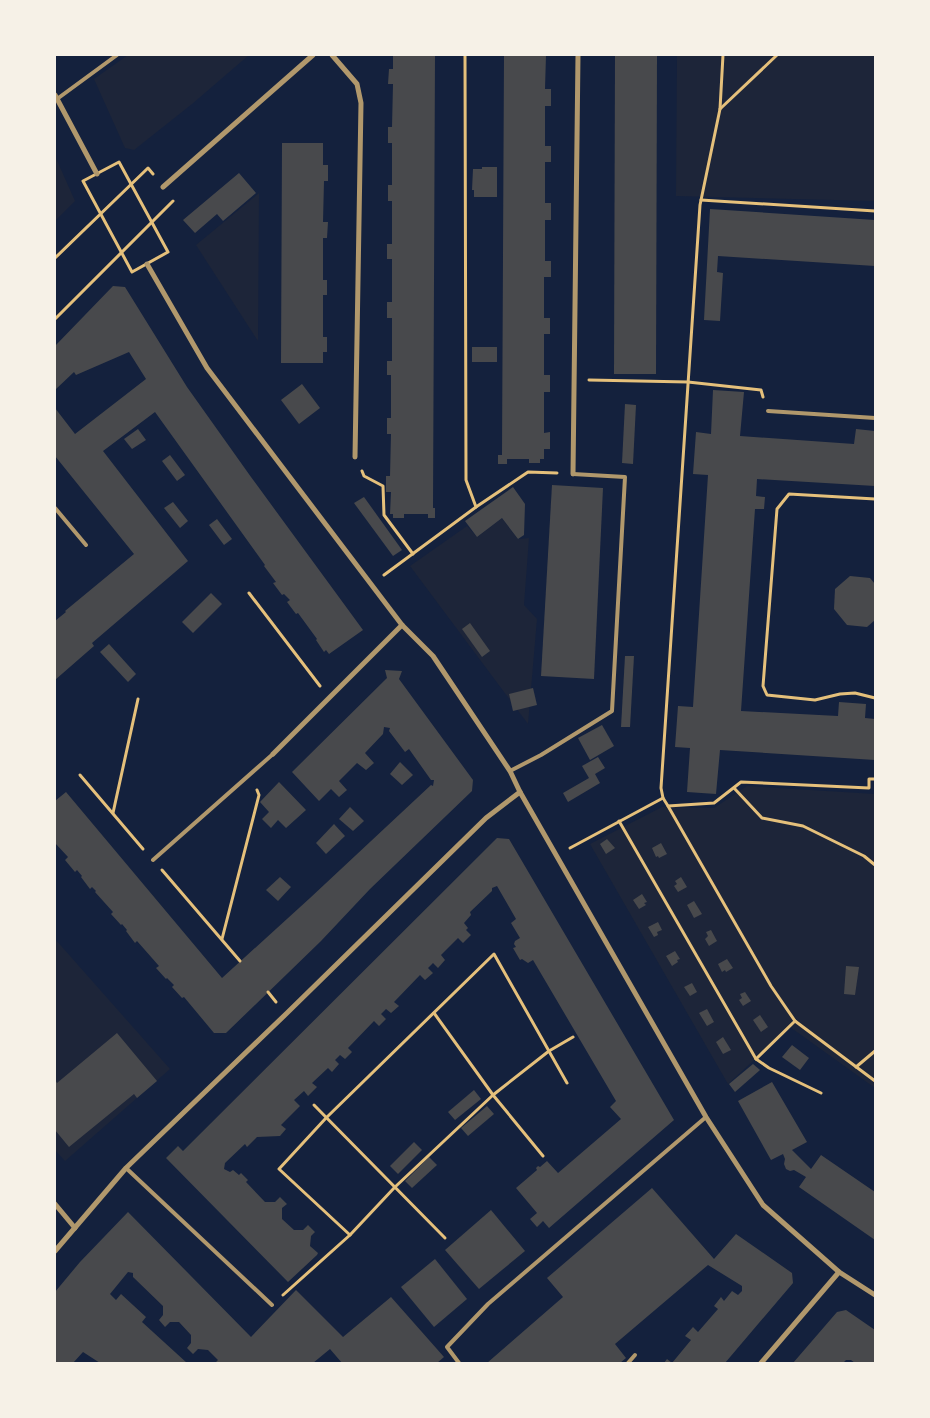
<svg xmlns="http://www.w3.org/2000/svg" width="930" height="1418" viewBox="0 0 930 1418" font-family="Commissioner,sans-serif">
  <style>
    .green { fill: #1d2539 }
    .building { fill: #48494c }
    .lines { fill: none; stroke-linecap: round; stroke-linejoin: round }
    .path { stroke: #e5c07b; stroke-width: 3 }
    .service { stroke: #b1986c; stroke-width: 4 }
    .minor { stroke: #b1986c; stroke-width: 5 }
  </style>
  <rect width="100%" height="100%" fill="#14213d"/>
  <!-- green -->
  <g class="green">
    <path d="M128,55H249L192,104L134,150L125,148L94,79Z"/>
    <path d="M677,55H875V201L676,196Z"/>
    <path d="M55,156L75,201L55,221Z"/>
    <path d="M259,193L258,341L196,245Z"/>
    <path d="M502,518L518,539L529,538L524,605L537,619L528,724L410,566L467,526L477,537Z"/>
    <path d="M747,786L875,794V1088L790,1027L728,1084L590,844L662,807L714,808Z"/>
    <path d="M55,939L170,1069L65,1161L55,1150Z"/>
  </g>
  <!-- building -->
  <g class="building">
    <path d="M393,55H435L433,508H435V518H428V514H404V518H393V514H390L391,492H386V476H390L391,434H387V418H391V375H387V361H392V318H387V302H392V259H387V244H392V201H388V185H392V143H388V127H392L393,84H388L389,69H393Z"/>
    <path d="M504,55H546L545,89H551V106H545V146H551V162H545V203H551V220H545V261H551V277H544V318H550V334H544V375H550V392H544V433L550,432V449H544V459H540V463H529V459H507V464H498V455H502Z"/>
    <path d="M615,55H657L656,374H614Z"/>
    <path d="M282,143H323V165H328V181H324L323,222H328L327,238H323V280H327V295H323V337H327V352H323V363H281Z"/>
    <path d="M482,167H497V197H474V190H472L473,169H482Z"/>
    <path d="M239,173L256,193L223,221L217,214L195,233L183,220Z"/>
    <path d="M710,209L875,220V266L718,256L717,272L723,273L720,321L704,320Z"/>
    <path d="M113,286L125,287L187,387L251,477L363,630L329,654L326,650L324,652L316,640L317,639L298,613L296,614L287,602L290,600L284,594L282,595L273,583L276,582L264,566L265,565L155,412L103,451L188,561L92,643L94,646L55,680V621L66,612L65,611L134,554L55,456V408L75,434L146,379L129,352L76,375L74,372L55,390V346Z"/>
    <rect x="472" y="347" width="25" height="15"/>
    <path d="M302,384L320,408L299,424L281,400Z"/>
    <path d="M713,390L744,392L740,436L854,444L856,429L875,431V486L757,479L756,496L765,497L764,509H755L741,711L838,716L839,702L866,704L865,718L875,719V760L720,750L716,794L687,792L690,748L675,747L678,706L693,707L708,475L693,474L696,432L711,434Z"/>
    <path d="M625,404L636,405L633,464L622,463Z"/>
    <path d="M138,429L146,440L132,449L124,439Z"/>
    <path d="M170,455L185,475L177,481L162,461Z"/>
    <path d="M552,485L603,488L594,679L541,676Z"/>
    <path d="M513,487L525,504L524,535L518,539L502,518L477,537L465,521Z"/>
    <path d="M364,497L402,550L393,556L354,503Z"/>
    <path d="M173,502L188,521L180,528L164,508Z"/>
    <path d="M217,519L232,539L224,545L209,525Z"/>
    <path d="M850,576L870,578L875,584V620L867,627L847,625L834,609L835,589Z"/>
    <path d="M211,593L222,604L193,633L182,622Z"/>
    <path d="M470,623L490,651L482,657L462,629Z"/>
    <path d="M109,644L136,674L128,682L100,652Z"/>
    <path d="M625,656H634L630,727H621Z"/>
    <path d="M385,670L402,671L399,679L473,780L472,791L370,889L321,941L226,1033H214L184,997L182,998L172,987L174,985L167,978L166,979L156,968L159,966L137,941L135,943L126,931L127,930L122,924L121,925L111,914L113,912L95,892L96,891L92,887L90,889L81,877L82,876L77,870L75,872L65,860L68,857L55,843V801L66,792L222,978L310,898L431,785L433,786L434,780H431L409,749L405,752L389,731L390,728L384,727L383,734L365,753L374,763L366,770L357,763L339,781L347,790L339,797L331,789L319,801L292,772L387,678Z"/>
    <path d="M533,688L537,705L513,711L509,694Z"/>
    <path d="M602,725L614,746L590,760L578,738Z"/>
    <path d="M598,757L605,768L595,774L600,783L568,802L563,793L589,778L582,766Z"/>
    <path d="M400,762L413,775L402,785L390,774Z"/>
    <path d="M279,782L306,810L286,828L278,820L271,828L262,819L269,812L260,802Z"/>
    <path d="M350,807L364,821L353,831L339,819Z"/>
    <path d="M334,824L345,836L326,854L316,843Z"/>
    <path d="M497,838L509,839L674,1120L549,1228L543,1221L537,1227L530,1219L537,1213L516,1188L537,1170L536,1168L538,1166L540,1167L547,1161L558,1173L621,1119L610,1107L616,1101L533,960L528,963L522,959L520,960L513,948L516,947L514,944L515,941L520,938L511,923L516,919L497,886L492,888V891L470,912L471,915L464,923L468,928L466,930L471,935L463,943L458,938L441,955L445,960L438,968L433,963L428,968L433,973L425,980L420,975L394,1002L399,1006L391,1013L386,1009L381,1014L386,1019L379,1026L374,1021L348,1048L352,1052L345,1059L340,1055L335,1060L339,1064L332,1072L328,1068L312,1083L317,1087L308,1096L304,1091L294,1100L300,1106L281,1125L286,1129L280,1136L257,1137L247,1147L245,1144L225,1163L224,1169L230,1172L233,1170L239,1175L241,1173L248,1180L246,1182L265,1202H275L280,1197L287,1204L282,1208V1219L294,1230H303L308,1225L315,1232L311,1236L310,1246L318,1253L317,1255L288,1282L166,1158L178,1146L183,1151Z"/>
    <path d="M607,839L615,848L606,854L600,844Z"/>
    <path d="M661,843L667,854L659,858L658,856L656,857L652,848Z"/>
    <path d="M280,877L291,887L278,901L266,890Z"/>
    <path d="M681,877L687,887L678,892L674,886L677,884L675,881Z"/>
    <path d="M642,894L647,902L644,903L646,905L639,909L633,900Z"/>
    <path d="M694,901L702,914L694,918L687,905Z"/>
    <path d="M658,922L662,930L657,932L658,935L654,937L648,927Z"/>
    <path d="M711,930L717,941L709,946L705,939L708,936L706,932Z"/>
    <path d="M675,951L680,959L677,960L678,962L672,966L666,956Z"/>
    <path d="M727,959L733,968L726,972L725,970L722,972L718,964Z"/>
    <path d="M846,966L859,967L855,995L844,994Z"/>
    <path d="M692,983L697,992L690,996L684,987Z"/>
    <path d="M745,992L751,1001L743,1006L739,1000L742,998L740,994Z"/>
    <path d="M707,1009L714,1022L707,1026L699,1013Z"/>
    <path d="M760,1015L768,1027L761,1032L753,1020Z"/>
    <path d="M117,1033L157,1081L137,1098L134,1094L69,1147L55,1130V1080L57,1083Z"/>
    <path d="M723,1037L731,1050L723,1054L716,1042Z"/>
    <path d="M792,1045L809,1058L800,1070L782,1057Z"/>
    <path d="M753,1064L760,1070L735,1092L729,1084Z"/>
    <path d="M772,1082L807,1142L792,1150L811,1169L821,1155L875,1192V1240L799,1187L806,1177L794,1170L790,1171L786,1169L784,1164L785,1159L783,1154L771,1160L738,1101Z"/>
    <path d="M474,1090L481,1099L455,1120L448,1112Z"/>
    <path d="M487,1106L494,1114L468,1136L461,1128Z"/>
    <path d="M414,1142L422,1150L398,1174L390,1166Z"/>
    <path d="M429,1157L437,1165L412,1188L405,1181Z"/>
    <path d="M652,1188L714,1259L736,1234L792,1273L793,1283L725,1363H664L667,1359L672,1363L691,1340L685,1336L693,1327L698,1332L718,1309L714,1306L721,1297L724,1301L732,1291L738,1295L742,1291V1286L708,1265L615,1344L626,1358L620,1363H487L563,1297L547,1278Z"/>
    <path d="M491,1210L525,1251L479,1289L445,1250Z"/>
    <path d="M128,1212L251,1337L296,1290L343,1337L391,1297L444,1357L437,1363H342L330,1349L313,1363H215L218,1360L208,1350L198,1349L193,1354L187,1348L191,1343V1335L179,1322H170L165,1327L159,1320L163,1315V1306L133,1277V1273L128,1272L110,1294L116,1300L121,1294L146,1317L142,1322L187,1363H100L83,1352L73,1363H55V1292L80,1262Z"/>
    <path d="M435,1259L467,1299L434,1327L401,1287Z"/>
    <path d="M846,1310L875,1330V1363H855L851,1360H846L843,1363H793L837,1312Z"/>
  </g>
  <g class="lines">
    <!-- path -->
    <g class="path">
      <path d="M465,55L466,480L476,507"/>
      <path d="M723,55L720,109L700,205L661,788L663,798L668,806L771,986L795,1021L875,1081"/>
      <path d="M720,109L777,55"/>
      <path d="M119,162L168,252L132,272L83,181Z"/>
      <path d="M701,200L875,211"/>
      <path d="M55,258L148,168L153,174"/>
      <path d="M55,319L173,201"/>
      <path d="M589,380L688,382L761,390L763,397"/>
      <path d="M362,471L364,476L383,486L384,515L413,554"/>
      <path d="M875,499L789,494L777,509L763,686L767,695L815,700L840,694L855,693L875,698"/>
      <path d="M384,575L476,507L528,472L557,473"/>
      <path d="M249,593L320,686"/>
      <path d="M80,775L143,849"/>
      <path d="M734,788L762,818L803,826L864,856L875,865"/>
      <path d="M668,806L714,803L741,782L869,788V779H875"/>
      <path d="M113,813L138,699"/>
      <path d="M619,821L756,1059L769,1068L821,1093"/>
      <path d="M570,848L663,798"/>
      <path d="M162,870L240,961"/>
      <path d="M222,939L259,795L257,790"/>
      <path d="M268,992L276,1002"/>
      <path d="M434,1013L493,1095L543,1156"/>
      <path d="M756,1059L795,1021"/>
      <path d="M856,1067L875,1051"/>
      <path d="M314,1105L445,1238"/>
      <path d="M350,1235L279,1169L326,1118L494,954L567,1083"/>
      <path d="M283,1295L350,1235L395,1187L493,1095L549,1051L573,1037"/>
    </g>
    <!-- service -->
    <g class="service">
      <path d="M57,99L117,55"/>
      <path d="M768,411L875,418"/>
      <path d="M55,508L86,545"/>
      <path d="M510,771L541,755L612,711L625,477L573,474"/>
      <path d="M153,860L273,754"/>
      <path d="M126,1168L272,1305"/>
      <path d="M459,1363L447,1347L488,1304L706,1117"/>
      <path d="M628,1363L635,1355"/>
    </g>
    <!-- minor -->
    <g class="minor">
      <path d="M332,55L357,84L361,103L355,457"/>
      <path d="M55,95L97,174"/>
      <path d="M163,187L313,55"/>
      <path d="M147,264L207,368L402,625L433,656L510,771L520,792L706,1117L763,1205L839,1272L875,1295"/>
      <path d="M573,474L578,55"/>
      <path d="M273,754L402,625"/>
      <path d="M55,1204L75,1228"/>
      <path d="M55,1251L126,1168L287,1013L486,818L520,792"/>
      <path d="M761,1363L839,1272"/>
    </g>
  </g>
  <!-- border -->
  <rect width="930" height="1418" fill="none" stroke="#f6f1e7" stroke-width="112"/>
</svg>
